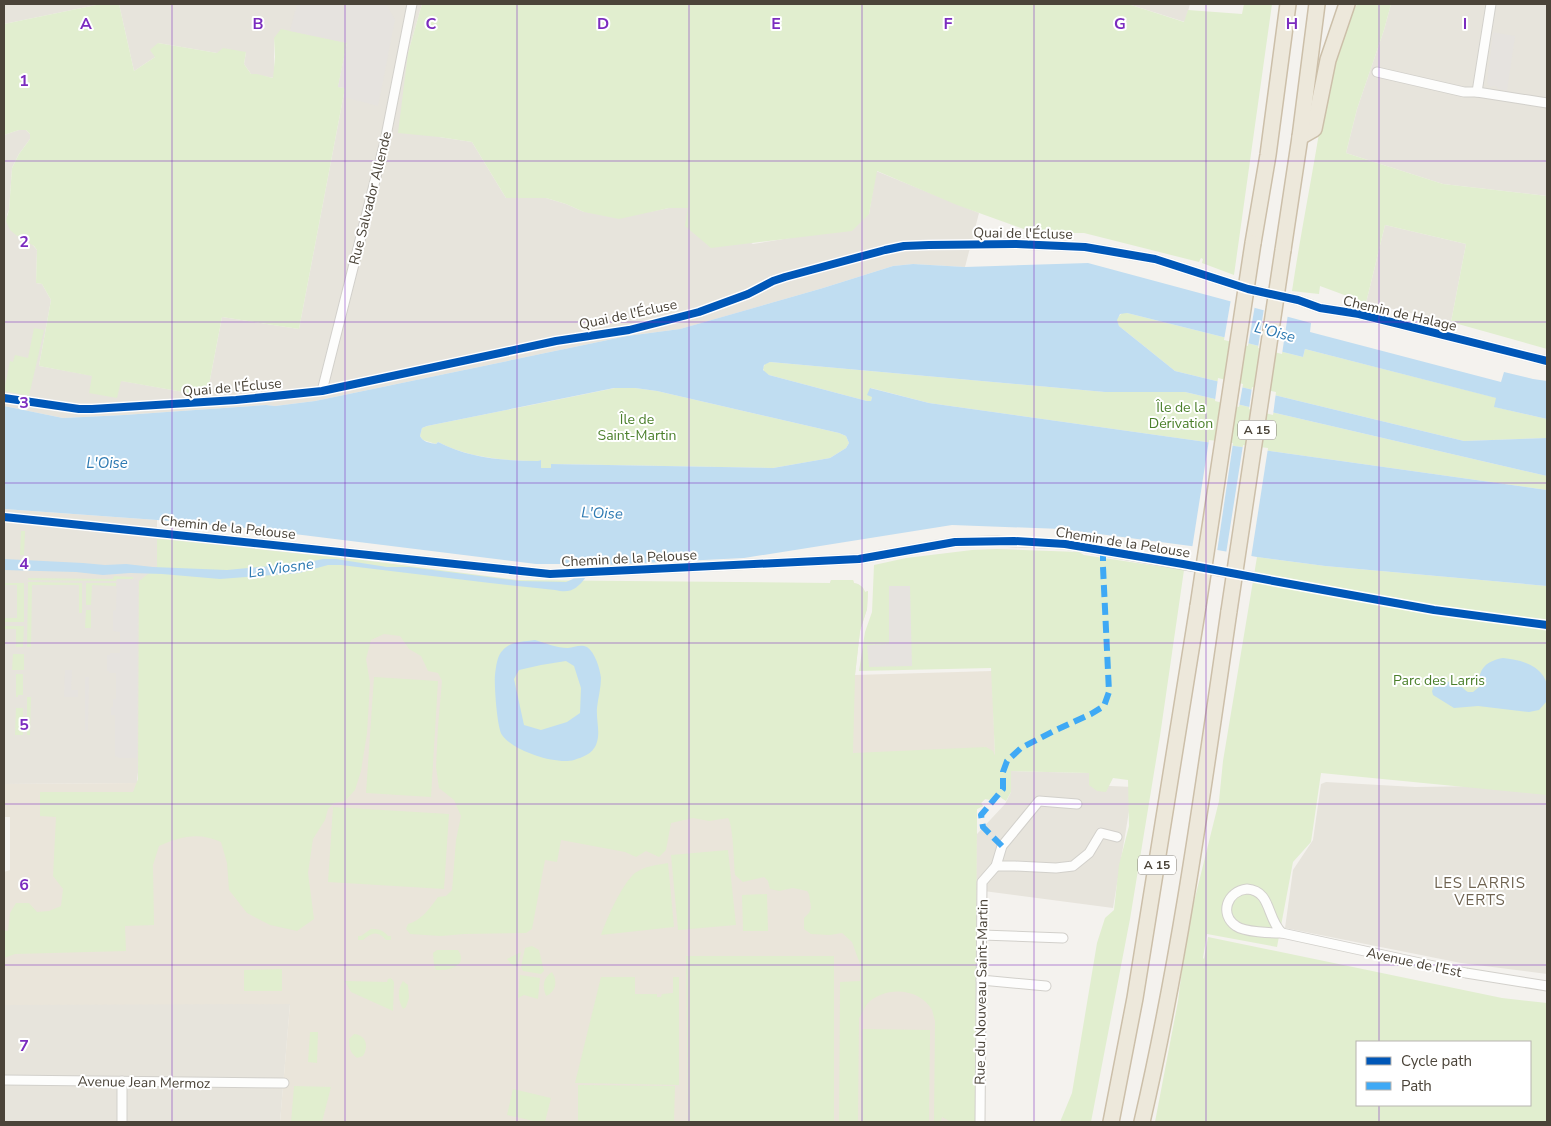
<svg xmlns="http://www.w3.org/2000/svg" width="1551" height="1126" viewBox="0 0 1551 1126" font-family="'Nunito Sans',sans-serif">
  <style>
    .residential { fill: #e7e4dc }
    .education { fill: #eae5da }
    .green { fill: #e1eecf; fill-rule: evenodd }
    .parking { fill: #e6e3df }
    .water { fill: #c0ddf1; fill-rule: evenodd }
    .pier { fill: #f4f2ee }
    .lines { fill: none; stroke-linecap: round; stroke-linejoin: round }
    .minor-casing { stroke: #d2d0cb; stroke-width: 11 }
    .motorway-casing { stroke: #ccbfa9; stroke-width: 18 }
    .minor { stroke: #fdfdfc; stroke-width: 9 }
    .motorway { stroke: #ede8db; stroke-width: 15 }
    .motorway-bridge-casing { stroke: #ccbfa9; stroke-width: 18; stroke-linecap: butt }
    .motorway-bridge { stroke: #ede8db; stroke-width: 15 }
    .quiet { stroke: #3fa9f5; stroke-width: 6; stroke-dasharray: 12 6; stroke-linecap: butt }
    .cycleway-casing { stroke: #fff; stroke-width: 11 }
    .cycleway { stroke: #0057b8; stroke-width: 8 }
    .grid { fill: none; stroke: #7b2cbf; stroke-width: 1; stroke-opacity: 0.55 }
    .labels { text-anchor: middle; stroke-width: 4; stroke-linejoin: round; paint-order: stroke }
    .shield { fill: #fff; stroke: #817c74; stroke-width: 1 }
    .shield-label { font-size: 12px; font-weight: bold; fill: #4b4439 }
    .street-label { font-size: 14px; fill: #4b4439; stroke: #fff }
    .park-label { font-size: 14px; fill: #4a7f2a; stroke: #fff }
    .water-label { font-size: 15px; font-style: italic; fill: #2e7ab2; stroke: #fff }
    .neighbourhood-label { font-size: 15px; letter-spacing: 1px; fill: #6e6250; stroke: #fff }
    .grid-label { font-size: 16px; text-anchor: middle; font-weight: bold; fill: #7b2cbf; stroke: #fff; stroke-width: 4; stroke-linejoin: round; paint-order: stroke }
  </style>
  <rect width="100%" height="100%" fill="#f4f2ee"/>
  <!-- residential -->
  <g class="residential">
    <path d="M4,4H101L4,24Z"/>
    <path d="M119,4H422L408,53L439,137L472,142L506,198H546L566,204L584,212H649L669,208H689L753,244L802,236L869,214L876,171L979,213L965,267L913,264L893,266L823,288L680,329L627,336L315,401L275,406L266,405L124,415L63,418L4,406V135L19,130H26L30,134V139L19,154L12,168L9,210L7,215L37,250L36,283L42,284L51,300L39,366L200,395L202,389L208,390L222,317L299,329L345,88L338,87L347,43L274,38V78L251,74L244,64L246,52L217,53L158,43L155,57L134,71Z"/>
    <path d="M1128,4H1190L1185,22Z"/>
    <path d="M1391,4H1547V196L1443,184L1346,153L1357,109L1384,30Z"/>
    <path d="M1385,225L1466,244L1451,322L1366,303Z"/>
    <path d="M4,509L157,520V567L137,783L4,784Z"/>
    <path d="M1011,771L1089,773V785L1133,787L1113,908L976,890L977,834L1005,804L1011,792Z"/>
    <path d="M1326,782L1415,787L1489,786L1547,793V974L1461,963L1285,928L1293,870L1313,840L1321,784Z"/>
    <path d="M4,1004H290L280,1122H4Z"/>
  </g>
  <!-- education -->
  <path class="education" d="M267,577L565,593L830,583L831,580H853L854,583L858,584L863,588L865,592L868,591L867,609L860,631L855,675L992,671L995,758L992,800L985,799L981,803L983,806L977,809L975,1122H280L290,1004L4,1005V872L10,870V817H4V784L137,783Z"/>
  <!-- green -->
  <g class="green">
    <path d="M101,4H119L134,71L155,57L150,50L158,43L217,53L223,48L246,52L244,64L251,74H257L273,78L275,57L274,38L281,29L347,43L338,87L345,88L299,329L222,317L208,390L202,389L200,395L121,381L117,398L89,393L92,376L39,366L51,300L42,284L36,283L37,250L34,246L16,235L10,230L6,221L9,210L12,168L19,154L30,139V134L26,130H19L4,135V24Z"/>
    <path d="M422,4H1128L1184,22L1188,10L1242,14L1244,4H1272L1234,275L1202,263L1203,259L1201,258L1199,262L1084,233H1035L957,205L877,171L869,214L852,231L711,248L685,226L688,208H669L619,219L584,212L566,204L546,198H506L472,142L439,137L398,133L408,53Z"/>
    <path d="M1357,4H1391L1384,30L1357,109L1346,153L1443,184L1547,196V349L1451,322L1466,244L1385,225L1366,303L1320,286L1319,294L1292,291C1299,244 1308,198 1316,151C1325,101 1333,50 1357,4Z"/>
    <path d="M1122,313H1127L1303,357L1305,349L1497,398L1495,407L1547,419V438L1464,441L1175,371L1119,326L1117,322V318Z"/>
    <path d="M34,328L44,330L29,396L4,391L10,361L13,362L15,355L28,358Z"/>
    <path d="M770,362L1105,392H1185L1547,476V490L929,403L871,388L872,397L871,401H867L769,375L764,372L763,368L765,364Z"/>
    <path d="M615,388H635L657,391L839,433L846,436L849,443L846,448L830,458L773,468L552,464L551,468H541V460L539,461C505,461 469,458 438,442L436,444L423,440L420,436L422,428L427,426Z"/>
    <path d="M21,531H25L24,555H20Z"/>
    <path d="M157,538L270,548L518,580L830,583L831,580H853L854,583C859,584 863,586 865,592L868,591L867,609L860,631L855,675L853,753L986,747L993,751L995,756L991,668L859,671L865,632L872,612L874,565L906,558L972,550L997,549L1079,552L1084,555L1184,570L1160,736L1130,919L1091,1122H1060L1072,1093L1097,943L1105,918L1114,910L1119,865L1129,826L1128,780L1113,778L1106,792L1097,791L1089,785V773L1011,771V792L1006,801L995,794L992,800L985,799L981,803L983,806L977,809L975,1122H951L942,1117L941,1122H934L935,1021C934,1018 933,1013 932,1010C919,987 884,986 867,1004C864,1008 862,1014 859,1018L858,1122H839L840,982L860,981V964L852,942L842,933L830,935L811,934L804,929V918L809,913L811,908L809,894L807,891L793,888L779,891L770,889L768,881L764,877L743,882L735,875C734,864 733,824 728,818L709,821L693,818L671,823L666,850L659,857L646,851L636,857L625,852L561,840L557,862L545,860L532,929L526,933L464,934L441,936L410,934L406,929L408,924C422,920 430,908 438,897L446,896L452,890L456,840L461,816L454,800L439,788L436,767L438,726L442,681L438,673L428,671L421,656L409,649L400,636L384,634L371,640L366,659L370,683L367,733L361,771L355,790L345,801L334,803L328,809L325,820L313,839L308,873L314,919L297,931L270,925L247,913L229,890L227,863L221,842C199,832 181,836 159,846L153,865L154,925L125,926L126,951L15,954L4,958V931H8L10,913L16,903H29L37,912L49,911L61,906L63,889L53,876L56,817L40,816V792H133L138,779L139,581L157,567Z"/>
    <path d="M1257,557L1325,566L1547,586V795L1321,773L1311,842L1293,862L1277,947L1207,934L1203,958L1204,959L1208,937L1502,998L1547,1003V1122H1155L1178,1001L1187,930L1219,801L1223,761ZM1357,1042H1530V1105H1357Z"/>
    <path d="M114,576L133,577V579H117L116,581L28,580V578L113,579Z"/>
    <path d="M28,582L82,583V613H79V585H32L31,647H27Z"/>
    <path d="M4,583H24V622H4V618H17V585H4Z"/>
    <path d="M86,583H116V586L92,585L91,605H86Z"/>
    <path d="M86,610H91V628H85Z"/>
    <path d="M4,626H24L23,647H16V629H4Z"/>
    <path d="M13,654H24V670H12Z"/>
    <path d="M16,674H23V695H18V697H16Z"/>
    <path d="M374,677L438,681L431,797L366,793Z"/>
    <path d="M27,697H31L30,735H27Z"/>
    <path d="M16,708H23V735H15Z"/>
    <path d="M333,807L449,814L444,889L328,882Z"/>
    <path d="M728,850L736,925L678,930L671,855Z"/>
    <path d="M668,863L674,927L601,935C607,918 622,884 635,873C645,866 656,865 668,863Z"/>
    <path d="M767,894L768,931H743L742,895Z"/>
    <path d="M371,929C379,929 383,930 388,936H391V940H386C378,931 372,932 363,940H358V936H361Z"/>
    <path d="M532,946L539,950L544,971L541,974L523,971L521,967L525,948Z"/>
    <path d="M437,950H458C469,966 448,971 436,970L434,965L433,953Z"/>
    <path d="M521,952L517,967L511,964L507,959Z"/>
    <path d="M686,956H834V1122H688Z"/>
    <path d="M282,969V991H244V970Z"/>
    <path d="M552,972C558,981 556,992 546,996C542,986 543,978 552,972Z"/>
    <path d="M520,975L540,978L538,999L524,995L518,998Z"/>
    <path d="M601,977H635V994H657V997H661L662,994L673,993V977H679V1085L575,1083Z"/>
    <path d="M391,978L394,982L393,1011L351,992L345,981L387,982L388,979Z"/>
    <path d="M403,981L408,985L409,998L406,1007L403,1009C398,1001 397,989 403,981Z"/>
    <path d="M862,1029L930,1030L929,1122H861Z"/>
    <path d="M310,1032H318L317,1063L308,1062Z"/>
    <path d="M354,1034C366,1035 369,1046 363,1056L357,1058C350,1053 349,1047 349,1039Z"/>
    <path d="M578,1085L675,1086L674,1122H578Z"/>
    <path d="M294,1086L331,1087L322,1122H291Z"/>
    <path d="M513,1089L551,1098L545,1122H538L507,1115Z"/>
  </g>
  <!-- parking -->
  <g class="parking">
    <path d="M297,4H386L395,20L378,106L344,97L345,88L338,87L347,43L290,31Z"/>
    <path d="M1493,32L1515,36L1507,91L1498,89L1496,86L1490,87L1487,82Z"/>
    <path d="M117,579L138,580L137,758H119L118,757L115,756V715H111V707H113V699H116V673H109V671H107V655H110V653H120V632L113,631V611L116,610Z"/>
    <path d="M889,586H910L912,666L869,667L867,645L889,644Z"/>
    <path d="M65,670H72L71,690H78V697H64Z"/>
    <path d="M85,677H89L88,731H85Z"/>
  </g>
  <!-- water -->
  <g class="water">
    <path d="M1088,263L1311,323L1310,332L1501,382L1504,372L1533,379L1547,381V419L1494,407L1496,398L1305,349L1303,357L1127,313L1120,314L1117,320L1119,326L1175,371L1464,441L1547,438V476L1185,392H1105L770,362L764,365L763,370L769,375L867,401H871L872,397L867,395L870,388L929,403L1547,490V586L1325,566L1257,557L1206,548L1061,529L952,525L744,558L583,566L578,564H536L246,528L157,520L4,509V406L63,418L124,415L266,405L275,406L315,401L627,336L680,329L823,288L893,266L913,264L965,267ZM614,388H635L657,391L839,433L846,436L849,443L846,448L830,458L773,468L551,464V468H541V460L538,461C504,461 469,458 438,442L436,444C430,443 423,442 420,436L422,428L427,426Z"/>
    <path d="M4,559L83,563L105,565L126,564L153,567L227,570L304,563L323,559H336L387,567H409L520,581L566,582L573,579L576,575L586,576V577C577,589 570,594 555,590L490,583L341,565H328L299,573L220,579L162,574L130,573L103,575L76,572L4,570Z"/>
    <path d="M535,640C545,643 557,648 568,648C574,647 581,644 587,647C595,652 600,669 601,678C601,688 598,698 597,708C596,721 601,733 596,745C592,754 583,757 574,760C556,765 513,751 502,735C497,728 494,684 495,675C496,667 497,655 503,650C511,641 523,642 535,640ZM566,661L574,666L581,688L580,713L567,722L541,730L524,725L514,679L519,670L541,665Z"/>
    <path d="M1503,658C1520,660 1541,664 1547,684C1548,689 1547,696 1547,701L1539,710L1529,712L1478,706L1454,708L1433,695L1432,691L1434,686C1440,682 1451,680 1458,684C1462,686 1464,690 1468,692H1473L1479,687C1478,670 1485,661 1503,658Z"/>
  </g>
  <!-- pier -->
  <g class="pier">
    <path d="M1231,299L1255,305L1248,346L1224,340Z"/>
    <path d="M1264,308L1288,314L1282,354L1258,348Z"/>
    <path d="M1218,378L1243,384L1239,407L1215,401Z"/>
    <path d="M1252,387L1276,392L1273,415L1249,409Z"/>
    <path d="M1209,440L1233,443L1217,552L1192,549Z"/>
    <path d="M1243,445L1268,448L1251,558L1226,554Z"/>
  </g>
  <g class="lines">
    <defs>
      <g id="minor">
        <path d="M1377,72L1464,92H1477L1547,103"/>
        <path d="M1477,92L1491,4"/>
        <path d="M322,391L385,141L412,4"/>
        <path d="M4,398L79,409H92L236,400L322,391L556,341L629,330L699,312L748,294L773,281L785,277L885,250L904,246L929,245L1016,244L1085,247L1155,259L1248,289L1298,300L1320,308L1359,314L1547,361"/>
        <path d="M4,517L550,574L859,559L955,542L997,541L1065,544L1253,577"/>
        <path d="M1077,804L1039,801L1002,846L996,866H1015L1056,868L1073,866L1089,853L1101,833L1117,837"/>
        <path d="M1247,889C1272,891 1266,918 1282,933C1272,933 1244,932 1236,926C1219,914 1227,891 1247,889Z"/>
        <path d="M1282,933L1466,973L1547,986"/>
        <path d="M982,935L1063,938"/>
        <path d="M981,980L1046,986"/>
        <path d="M4,1080L284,1083"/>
        <path d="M122,1122V1081"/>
        <path d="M980,1122L982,882L996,866"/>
      </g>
      <g id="motorway">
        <path d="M1300,137L1314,129L1328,60L1347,4"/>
        <path d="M1253,243L1268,155L1288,4"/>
        <path d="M1283,250L1300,137L1317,4"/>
        <path d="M1111,1122L1135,998L1198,606"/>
        <path d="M1142,1122C1181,954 1204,782 1229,611"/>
      </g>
    </defs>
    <!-- minor casing -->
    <use href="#minor" class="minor-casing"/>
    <!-- motorway casing -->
    <use href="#motorway" class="motorway-casing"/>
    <!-- minor -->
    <use href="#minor" class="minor"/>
    <!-- motorway -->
    <use href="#motorway" class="motorway"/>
    <defs>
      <g id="motorway-bridge">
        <path d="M1198,606L1253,243"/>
        <path d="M1229,611L1283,250"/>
      </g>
    </defs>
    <!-- motorway-bridge casing -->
    <use href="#motorway-bridge" class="motorway-bridge-casing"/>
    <!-- motorway-bridge -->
    <use href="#motorway-bridge" class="motorway-bridge"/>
    <!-- quiet -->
    <path class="quiet" d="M1002,846L983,827L981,815L1003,789V772L1007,761L1021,748L1054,731L1091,714L1104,706L1109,692L1103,567V550"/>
    <defs>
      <g id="cycleway">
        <path d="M4,398L79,409H92L236,400L322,391L556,341L629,330L699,312L748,294L773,281L785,277L885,250L904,246L929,245L1016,244L1085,247L1155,259L1248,289L1298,300L1320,308L1359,314L1547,361"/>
        <path d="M4,517L550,574L859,559L955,542L1014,541L1065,544L1183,564L1279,582L1434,610L1547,625"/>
      </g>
    </defs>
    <!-- cycleway casing -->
    <use href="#cycleway" class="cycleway-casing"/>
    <!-- cycleway -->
    <use href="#cycleway" class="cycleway"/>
  </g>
  <!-- grid -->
  <path class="grid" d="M172,4V1122M345,4V1122M517,4V1122M689,4V1122M862,4V1122M1034,4V1122M1206,4V1122M1379,4V1042M4,161H1547M4,322H1547M4,483H1547M4,643H1547M4,804H1547M4,965H1547M1379,1105V1122"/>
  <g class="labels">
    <!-- shield labels -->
    <g class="shield">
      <rect x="1238" y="420.5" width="38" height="19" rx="4"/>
      <rect x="1138" y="855.5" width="38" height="19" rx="4"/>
    </g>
    <g class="shield-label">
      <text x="1257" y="434">A 15</text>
      <text x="1157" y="869">A 15</text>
    </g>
    <!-- street labels -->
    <g class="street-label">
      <text transform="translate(370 198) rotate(-76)" y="5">Rue Salvador Allende</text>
      <text transform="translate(1023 233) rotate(1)" y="5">Quai de l'Écluse</text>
      <text transform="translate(1400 313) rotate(13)" y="5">Chemin de Halage</text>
      <text transform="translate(628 314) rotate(-12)" y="5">Quai de l'Écluse</text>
      <text transform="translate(232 387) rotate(-5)" y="5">Quai de l'Écluse</text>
      <text transform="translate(228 527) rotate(6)" y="5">Chemin de la Pelouse</text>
      <text transform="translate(1123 542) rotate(9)" y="5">Chemin de la Pelouse</text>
      <text transform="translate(629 558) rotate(-3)" y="5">Chemin de la Pelouse</text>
      <text transform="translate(1414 962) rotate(12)" y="5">Avenue de l'Est</text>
      <text transform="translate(981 992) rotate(-89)" y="5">Rue du Nouveau Saint-Martin</text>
      <text transform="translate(144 1082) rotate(1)" y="5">Avenue Jean Mermoz</text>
    </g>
    <!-- park labels -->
    <g class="park-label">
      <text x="1181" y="412">Île de la<tspan x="1181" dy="16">Dérivation</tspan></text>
      <text x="637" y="424">Île de<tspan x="637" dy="16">Saint-Martin</tspan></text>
      <text x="1439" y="685">Parc des Larris</text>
    </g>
    <!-- water labels -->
    <g class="water-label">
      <text transform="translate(1275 332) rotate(15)" y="5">L'Oise</text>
      <text x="107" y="468">L'Oise</text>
      <text transform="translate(602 513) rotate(2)" y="5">L'Oise</text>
      <text transform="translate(281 568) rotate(-8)" y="5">La Viosne</text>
    </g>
    <!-- neighbourhood labels -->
    <g class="neighbourhood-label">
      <text x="1480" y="888">LES LARRIS<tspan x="1480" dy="17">VERTS</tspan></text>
    </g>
  </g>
  <g class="grid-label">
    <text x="86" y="29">A</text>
    <text x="258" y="29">B</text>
    <text x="431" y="29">C</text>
    <text x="603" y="29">D</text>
    <text x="776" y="29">E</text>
    <text x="948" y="29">F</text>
    <text x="1120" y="29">G</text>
    <text x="1292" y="29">H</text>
    <text x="1465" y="29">I</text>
    <text x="24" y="86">1</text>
    <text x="24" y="247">2</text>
    <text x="24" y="408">3</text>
    <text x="24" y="569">4</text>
    <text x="24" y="730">5</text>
    <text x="24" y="890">6</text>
    <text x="24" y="1051">7</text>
  </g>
  <!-- border -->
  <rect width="1551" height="1126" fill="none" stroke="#4b4439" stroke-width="10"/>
  <!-- legend -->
  <rect x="1356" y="1041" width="175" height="65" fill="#ffffff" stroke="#b7b4b0"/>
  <rect x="1366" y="1057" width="25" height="8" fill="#0057b8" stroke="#b7b4b0"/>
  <text x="1401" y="1066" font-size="15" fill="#4b4439">Cycle path</text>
  <rect x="1366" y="1082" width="25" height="8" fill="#3fa9f5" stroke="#b7b4b0"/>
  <text x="1401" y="1091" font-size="15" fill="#4b4439">Path</text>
</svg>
